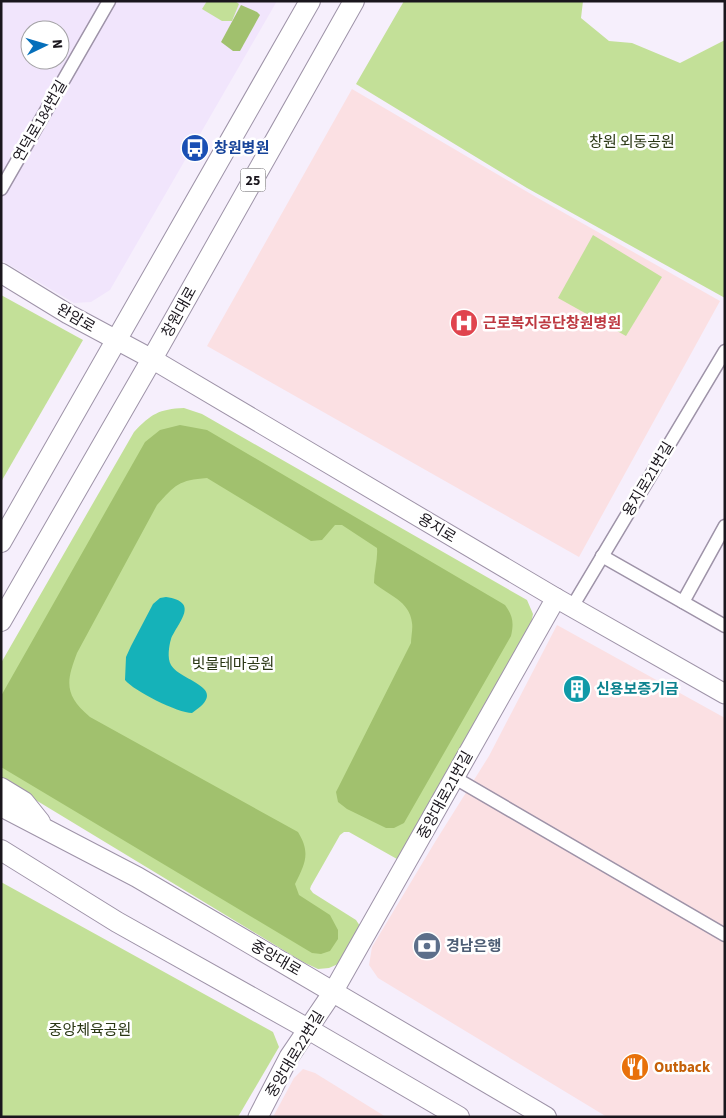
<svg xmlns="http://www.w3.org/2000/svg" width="726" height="1118" viewBox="0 0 726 1118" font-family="'Source Sans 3','Noto Sans KR',sans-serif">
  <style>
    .commercial { fill: #fbe0e3 }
    .built { fill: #f1e5fc; fill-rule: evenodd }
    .green { fill: #c3e098 }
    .forest { fill: #a1c16e }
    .water { fill: #15b2b9 }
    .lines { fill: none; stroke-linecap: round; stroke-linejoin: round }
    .street-casing { stroke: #9e93a8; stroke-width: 15 }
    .secondary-casing { stroke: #9e93a8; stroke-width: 21 }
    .primary-casing { stroke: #9e93a8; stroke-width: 22 }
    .street { stroke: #fff; stroke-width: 12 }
    .secondary { stroke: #fff; stroke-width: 19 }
    .primary { stroke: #fff; stroke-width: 20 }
    .labels { text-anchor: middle; stroke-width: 5; stroke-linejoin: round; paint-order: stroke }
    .shield { fill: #fff; stroke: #5f5c61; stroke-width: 1 }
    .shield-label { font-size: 14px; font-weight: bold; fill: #1a161d }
    .street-label { font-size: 15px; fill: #1a161d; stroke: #fff }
    .park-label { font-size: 15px; fill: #293613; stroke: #fff }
    .transit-label { font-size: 15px; font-weight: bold; fill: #164399; stroke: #fff; text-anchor: start }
    .health-label { font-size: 15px; font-weight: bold; fill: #be3a42; stroke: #fff; text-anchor: start }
    .culture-label { font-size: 15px; font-weight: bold; fill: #0d838f; stroke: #fff; text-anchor: start }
    .service-label { font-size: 15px; font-weight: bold; fill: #4e5e75; stroke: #fff; text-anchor: start }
    .food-label { font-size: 15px; font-weight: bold; fill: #c56008; stroke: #fff; text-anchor: start }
  </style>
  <rect width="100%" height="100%" fill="#f6effc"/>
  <!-- commercial -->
  <g class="commercial">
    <path d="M352,89L536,197L720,301L579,557L207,346Z"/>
    <path d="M557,625L725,718V1117H607L378,978L369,965L372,947L435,842L489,756Z"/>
    <path d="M303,1069L315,1073L386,1117H273L294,1078Z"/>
  </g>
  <!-- built -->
  <path class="built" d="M1,1H277L110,290L91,302L74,303L1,260ZM30,30H60V60H30Z"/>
  <!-- green -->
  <g class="green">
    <path d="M207,1H235L239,4L232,21H222L202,9Z"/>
    <path d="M404,1H583L581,18L609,41L632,43L680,63L725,40V298L527,188L356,84Z"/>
    <path d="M593,235L662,277L626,336L558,298Z"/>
    <path d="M1,295L83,340L1,482Z"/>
    <path d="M184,408L202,414L527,600L533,614L530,629L397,859L349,832H344L340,835L311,886L310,889L313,893L356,920L360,926L338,964L329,968L318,969L303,962L1,779V663L134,432C151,414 159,409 184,408Z"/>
    <path d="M1,882L273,1032L279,1047L238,1117H1Z"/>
  </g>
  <!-- forest -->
  <g class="forest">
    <path d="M241,5L257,12L260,15L240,51H233L221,42Z"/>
    <path d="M180,425L207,430L505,605C513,616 514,623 511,636L404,823L394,828H386L347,809L338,802L336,792L411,643C411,637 413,629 412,623C410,601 388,595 374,583C374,571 378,559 377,548L342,525H335L322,540L311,541L207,478C179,480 175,485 157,505L77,653C66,682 64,695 90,717L298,832C311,853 305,864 295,884L299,895L330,915L338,930V939L330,951L321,954L312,953L1,767V696L145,442L160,430Z"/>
  </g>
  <!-- water -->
  <path class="water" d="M166,597C200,602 179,621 171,639C169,646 167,658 171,665C181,682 232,687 192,713C178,713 134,691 125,680L126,657L131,646L153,604L160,598Z"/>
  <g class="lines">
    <defs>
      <g id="street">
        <path d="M1,189L109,1"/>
        <path d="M602,556L725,626"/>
        <path d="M683,602L725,526"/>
        <path d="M572,607L725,351"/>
        <path d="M455,778L725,935"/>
      </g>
      <g id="secondary">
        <path d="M1,273L68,314L152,359L556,598L725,694"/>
        <path d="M258,1117L289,1057L333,992L556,598"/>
      </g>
      <g id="primary">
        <path d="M1,542L310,1"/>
        <path d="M1,621L152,359L354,1"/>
        <path d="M1,788L24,802L40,822"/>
        <path d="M1,806L137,877L546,1117"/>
        <path d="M1,850L117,922L308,1029L459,1117"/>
      </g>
    </defs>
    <!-- street casing -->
    <use href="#street" class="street-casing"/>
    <!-- secondary casing -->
    <use href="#secondary" class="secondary-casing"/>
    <!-- primary casing -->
    <use href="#primary" class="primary-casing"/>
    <!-- street -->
    <use href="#street" class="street"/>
    <!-- secondary -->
    <use href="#secondary" class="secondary"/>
    <!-- primary -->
    <use href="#primary" class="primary"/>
  </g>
  <!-- icons -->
  <defs>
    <symbol id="bus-disc" viewBox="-11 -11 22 22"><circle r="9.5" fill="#1a4fb4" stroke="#fff"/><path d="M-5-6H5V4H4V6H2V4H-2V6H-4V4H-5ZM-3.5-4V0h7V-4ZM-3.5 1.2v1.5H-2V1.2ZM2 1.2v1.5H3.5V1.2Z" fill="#fff"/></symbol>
    <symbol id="hospital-disc" viewBox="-11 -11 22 22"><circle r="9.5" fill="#e0444e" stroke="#fff"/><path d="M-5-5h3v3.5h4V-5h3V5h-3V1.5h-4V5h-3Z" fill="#fff"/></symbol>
    <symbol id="building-disc" viewBox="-11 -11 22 22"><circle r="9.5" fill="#0f9aa8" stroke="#fff"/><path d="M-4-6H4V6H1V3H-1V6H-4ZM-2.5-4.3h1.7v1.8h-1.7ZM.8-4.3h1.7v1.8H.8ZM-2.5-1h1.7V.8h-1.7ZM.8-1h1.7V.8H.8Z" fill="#fff"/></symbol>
    <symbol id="bank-disc" viewBox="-11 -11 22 22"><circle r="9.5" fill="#5c6f8a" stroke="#fff"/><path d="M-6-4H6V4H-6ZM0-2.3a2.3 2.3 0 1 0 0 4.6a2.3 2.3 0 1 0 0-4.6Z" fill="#fff"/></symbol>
    <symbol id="restaurant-disc" viewBox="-11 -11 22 22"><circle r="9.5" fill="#e8710a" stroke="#fff"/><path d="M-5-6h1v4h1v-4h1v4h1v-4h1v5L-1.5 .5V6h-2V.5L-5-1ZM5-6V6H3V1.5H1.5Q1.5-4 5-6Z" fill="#fff"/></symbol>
  </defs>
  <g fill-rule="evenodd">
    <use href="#bus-disc" x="179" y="132" width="32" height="32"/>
    <use href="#hospital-disc" x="448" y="307" width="32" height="32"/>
    <use href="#building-disc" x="561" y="673" width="32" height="32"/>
    <use href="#bank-disc" x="411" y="930" width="32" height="32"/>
    <use href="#restaurant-disc" x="619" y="1051" width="32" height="32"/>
  </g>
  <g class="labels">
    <!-- shield labels -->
    <rect class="shield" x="240.5" y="168.5" width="25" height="23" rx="4"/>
    <g class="shield-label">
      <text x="253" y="185">25</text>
    </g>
    <!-- street labels -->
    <g class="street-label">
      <text transform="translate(40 121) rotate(-60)" y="5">연덕로184번길</text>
      <text transform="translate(179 312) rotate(-61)" y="5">창원대로</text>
      <text transform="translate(76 318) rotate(30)" y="5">완암로</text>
      <text transform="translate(648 479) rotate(-59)" y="5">용지로21번길</text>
      <text transform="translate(437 528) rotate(31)" y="5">용지로</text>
      <text transform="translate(445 795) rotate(-61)" y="5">중앙대로21번길</text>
      <text transform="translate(276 958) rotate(30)" y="5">중앙대로</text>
      <text transform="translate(295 1054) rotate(-59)" y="5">중앙대로22번길</text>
    </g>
    <!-- park labels -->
    <g class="park-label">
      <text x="632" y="147">창원 외동공원</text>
      <text x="233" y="669">빗물테마공원</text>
      <text x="90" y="1035">중앙체육공원</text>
    </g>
    <!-- transit labels -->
    <g class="transit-label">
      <text x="214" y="153">창원병원</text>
    </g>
    <!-- health labels -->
    <g class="health-label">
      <text x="483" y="328">근로복지공단창원병원</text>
    </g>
    <!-- culture labels -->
    <g class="culture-label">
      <text x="596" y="694">신용보증기금</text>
    </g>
    <!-- service labels -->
    <g class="service-label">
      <text x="446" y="951">경남은행</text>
    </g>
    <!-- food labels -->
    <g class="food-label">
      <text x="654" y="1072">Outback</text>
    </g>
  </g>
  <!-- border -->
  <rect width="726" height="1118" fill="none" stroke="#1a161d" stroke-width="5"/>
  <!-- north arrow -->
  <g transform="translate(45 45) rotate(85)"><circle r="24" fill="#ffffff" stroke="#a3a2a5"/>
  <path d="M0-4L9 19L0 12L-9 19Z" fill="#056fbb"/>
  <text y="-8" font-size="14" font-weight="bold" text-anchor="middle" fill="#1a161d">N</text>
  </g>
</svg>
